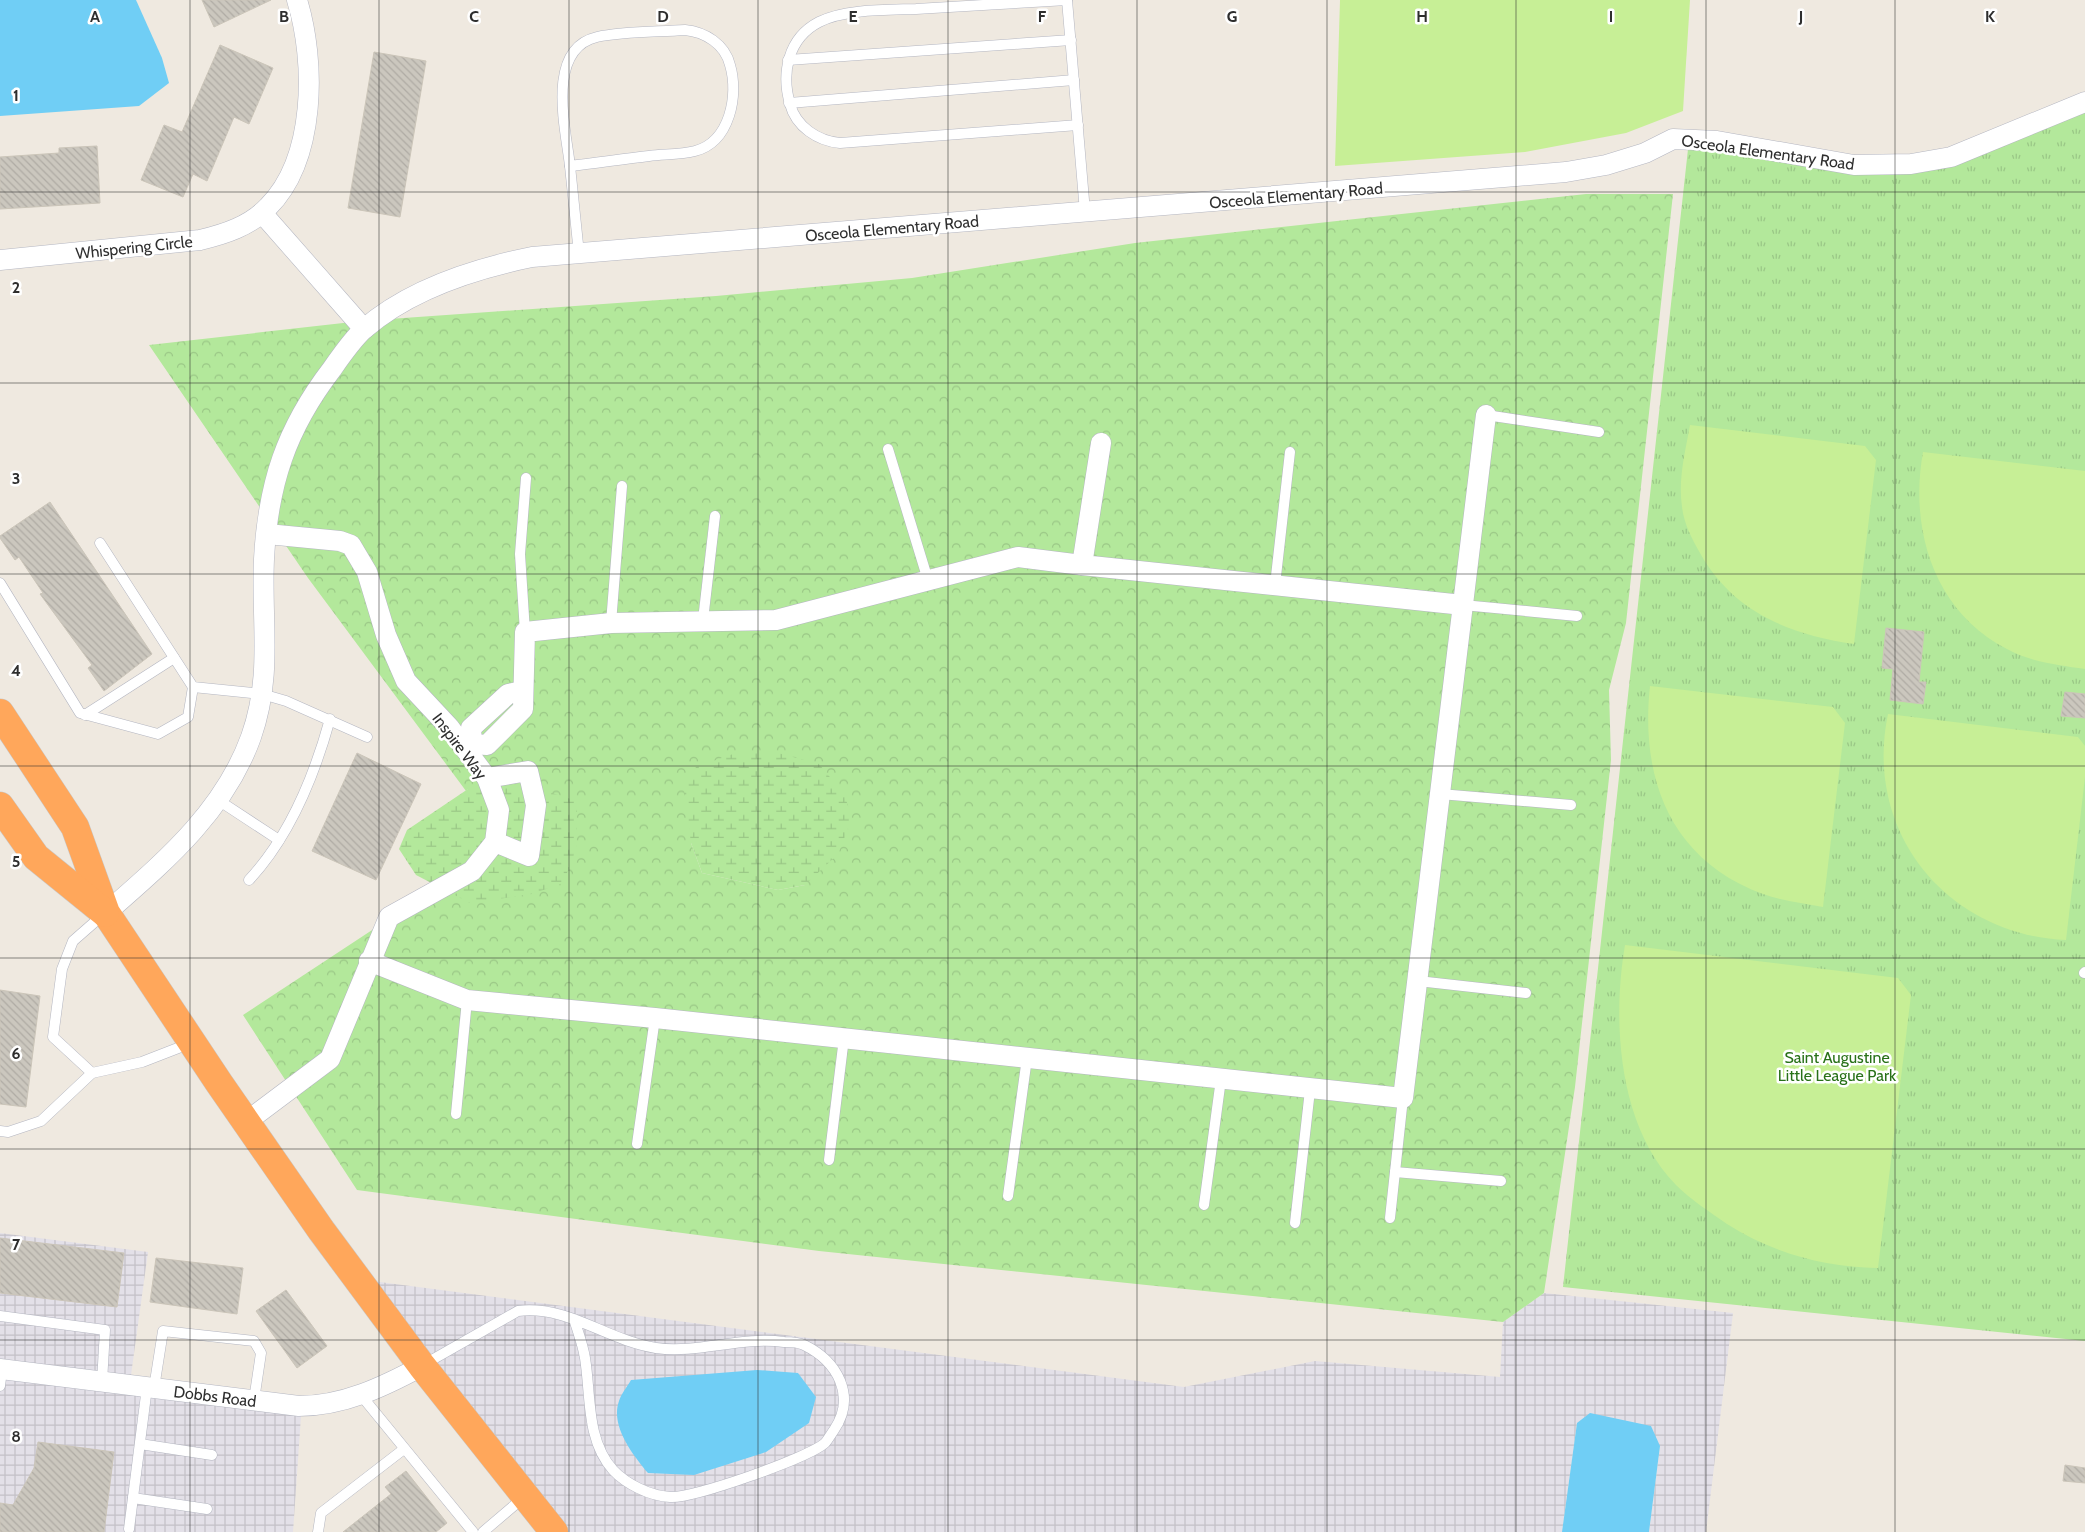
<svg xmlns="http://www.w3.org/2000/svg" width="2085" height="1532" viewBox="0 0 2085 1532" font-family="Cabin,sans-serif">
  <style>
    .industrial { fill: url(#industrial-grid) }
    .forest { fill: url(#forest-crowns); fill-rule: evenodd }
    .wetland { fill: url(#wetland-marsh) }
    .park { fill: url(#park-tufts) }
    .pitch { fill: #c7ef96 }
    .water { fill: #70cef5 }
    .building { fill: url(#building-back-hatch); stroke: #cbc5b9 }
    .lines { fill: none; stroke-linecap: round; stroke-linejoin: round }
    .lane-casing { stroke: #b4b6c1; stroke-width: 11 }
    .street-casing { stroke: #b4b6c1; stroke-width: 21 }
    .highway-casing { stroke: #c9c9c9; stroke-width: 29 }
    .lane { stroke: #fff; stroke-width: 10 }
    .street { stroke: #fff; stroke-width: 20 }
    .highway { stroke: #ffa75b; stroke-width: 28 }
    .grid { fill: none; stroke: #2e2e2e; stroke-width: 1; stroke-opacity: 0.55 }
    .labels { text-anchor: middle; stroke-width: 5; stroke-linejoin: round; paint-order: stroke }
    .street-label { font-size: 16px; fill: #2e2e2e; stroke: #fff }
    .park-label { font-size: 16px; fill: #287118; stroke: #fff }
    .grid-label { font-size: 16px; text-anchor: middle; font-weight: bold; fill: #2e2e2e; stroke: #fff; stroke-width: 5; stroke-linejoin: round; paint-order: stroke }
  </style>
  <defs>
    <pattern id="industrial-grid" width="8" height="8" patternUnits="userSpaceOnUse" patternTransform="scale(1.25)"><rect width="8" height="8" fill="#e3e0e8"/><path d="M0 4h8M4 0v8" fill="none" stroke="#c3c0c7"/></pattern>
    <pattern id="forest-crowns" width="20" height="18" patternUnits="userSpaceOnUse" patternTransform="scale(1.25)"><rect width="20" height="18" fill="#b3e89b"/><path d="M2 6a3 3 0 1 1 6 0M12 15a3 3 0 1 1 6 0" fill="none" stroke="#9ac786"/></pattern>
    <pattern id="wetland-marsh" width="20" height="14" patternUnits="userSpaceOnUse" patternTransform="scale(1.25)"><rect width="20" height="14" fill="#b3e89b"/><path d="M1 5h8M5 5V1M11 12h8M15 12V8" fill="none" stroke="#9ac786"/></pattern>
    <pattern id="park-tufts" width="24" height="20" patternUnits="userSpaceOnUse" patternTransform="scale(1.25)"><rect width="24" height="20" fill="#b3e89b"/><path d="M3 7l-1-3M5 7V3M7 7l1-3M15 17l-1-3M17 17v-4M19 17l1-3" fill="none" stroke="#9ac786"/></pattern>
    <pattern id="building-back-hatch" width="6" height="6" patternUnits="userSpaceOnUse" patternTransform="scale(1.25)"><rect width="6" height="6" fill="#cbc7be"/><path d="M-1 5l2 2M0 0l6 6M5-1l2 2" fill="none" stroke="#afaba4"/></pattern>
  </defs>
  <rect width="100%" height="100%" fill="#efe9e0"/>
  <!-- industrial -->
  <g class="industrial">
    <path d="M0,1233L148,1252L131,1375L0,1359Z"/>
    <path d="M372,1281L1184,1387L1315,1361L1500,1377L1503,1322L1544,1293L1733,1313L1706,1532H1649L1660,1446L1577,1423L1562,1532H568L533,1491Z"/>
    <path d="M0,1378L301,1416L293,1532H0Z"/>
  </g>
  <!-- forest -->
  <path class="forest" d="M1586,194H1673L1626,623L1609,690L1611,760L1575,1087L1544,1293L1503,1322L819,1251L357,1190L243,1015L439,886L468,789L466,791L308,578L149,345L361,321L716,296L912,278L1135,243ZM691,825L805,885L778,890L702,873L691,843Z"/>
  <!-- wetland -->
  <g class="wetland">
    <path d="M771,751L819,764L844,794L852,818L838,854L805,885L778,890L702,873L691,843L684,789L696,767L736,753Z"/>
    <path d="M530,786L577,801L576,850L563,883L532,894L470,903L416,875L399,849L407,830L468,789Z"/>
  </g>
  <!-- park -->
  <path class="park" d="M2085,102V1341L1563,1287L1689,140L1911,164Z"/>
  <!-- pitch -->
  <g class="pitch">
    <path d="M1340,0H1690L1683,111L1626,133L1525,152L1335,166Z"/>
    <path d="M1690,425L1865,446L1876,460L1854,644C1790,635 1733,612 1700,553C1692,539 1684,524 1682,507C1678,479 1685,453 1690,425Z"/>
    <path d="M1923,452L2085,471V669C2059,665 2030,662 2007,649C1934,612 1909,529 1923,452Z"/>
    <path d="M1650,686L1833,707L1845,723L1823,907C1803,903 1783,901 1763,894C1670,860 1640,778 1650,686Z"/>
    <path d="M1888,714L2078,737L2085,746V777L2066,940C1947,935 1863,832 1888,714Z"/>
    <path d="M1625,945L1898,978L1911,995L1878,1268C1823,1267 1773,1253 1727,1224C1710,1212 1691,1200 1676,1185C1618,1126 1612,1021 1625,945Z"/>
  </g>
  <!-- water -->
  <g class="water">
    <path d="M0,0H136L162,58L169,83L139,106L0,116Z"/>
    <path d="M757,1370L798,1373L816,1397L809,1423L766,1452L694,1475L648,1473C633,1455 610,1426 619,1401C621,1394 627,1387 631,1380Z"/>
    <path d="M1590,1413L1651,1426L1660,1446L1649,1532H1562L1577,1423Z"/>
  </g>
  <!-- building -->
  <g class="building">
    <path d="M202,0H271L214,27Z"/>
    <path d="M220,45L273,68L249,124L234,117L207,181L193,174L183,197L141,180L164,125L182,132Z"/>
    <path d="M374,52L426,61L400,217L348,208Z"/>
    <path d="M97,146L100,203L0,209V157L59,153V148Z"/>
    <path d="M50,502L152,654L104,691L88,668L92,665L40,594L43,593L19,557L15,560L0,538V536Z"/>
    <path d="M1886,628L1924,632L1919,682H1926L1923,704L1890,700L1893,669L1882,668Z"/>
    <path d="M2065,692L2085,694V718L2061,716Z"/>
    <path d="M357,753L421,784L376,880L312,851Z"/>
    <path d="M0,990L40,996L26,1107L0,1104Z"/>
    <path d="M0,1238L124,1253L117,1307L0,1293Z"/>
    <path d="M156,1258L243,1268L237,1314L150,1302Z"/>
    <path d="M286,1290L327,1346L297,1368L256,1311Z"/>
    <path d="M38,1442L114,1452L104,1532H0V1503L13,1505L34,1468Z"/>
    <path d="M2065,1465L2085,1468V1483L2063,1481Z"/>
    <path d="M406,1471L447,1523L436,1532H343L391,1494L385,1487Z"/>
  </g>
  <g class="lines">
    <defs>
      <g id="lane">
        <path d="M1067,0C1017,3 966,6 916,9C887,10 844,9 819,22C788,38 781,73 790,104C796,127 818,141 840,143L1078,125"/>
        <path d="M1067,0L1085,212"/>
        <path d="M685,30C705,32 725,44 730,65C739,95 730,142 695,151C680,155 664,154 649,156C623,159 596,163 570,166C566,130 545,49 597,37C624,31 657,32 685,30Z"/>
        <path d="M788,60L1071,40"/>
        <path d="M789,103L1074,80"/>
        <path d="M570,166L579,254"/>
        <path d="M1486,415L1599,432"/>
        <path d="M888,449L928,580"/>
        <path d="M100,543L193,687L262,694L286,701L367,737"/>
        <path d="M0,583L80,713L158,734L188,717L193,687"/>
        <path d="M1275,585L1290,452"/>
        <path d="M1463,605L1577,616"/>
        <path d="M703,620L715,516"/>
        <path d="M611,623L622,486"/>
        <path d="M525,632L520,554L526,478"/>
        <path d="M85,715L174,658"/>
        <path d="M1440,794L1571,805"/>
        <path d="M218,800L279,840"/>
        <path d="M249,880C290,836 314,777 330,719"/>
        <path d="M2084,973L2085,972"/>
        <path d="M1418,981L1526,993"/>
        <path d="M92,1073L53,1037L62,969L73,941L105,913"/>
        <path d="M456,1114L467,1000"/>
        <path d="M0,1131L8,1132L41,1121L92,1073L142,1062L191,1043"/>
        <path d="M637,1144L655,1018"/>
        <path d="M829,1160L844,1038"/>
        <path d="M1395,1172L1501,1181"/>
        <path d="M1008,1196L1027,1058"/>
        <path d="M1204,1205L1221,1079"/>
        <path d="M1390,1218L1403,1098"/>
        <path d="M1295,1223L1310,1090"/>
        <path d="M0,1316L105,1330L102,1382"/>
        <path d="M423,1365L518,1311C568,1305 606,1340 656,1348C698,1354 741,1336 784,1342C791,1342 798,1342 804,1345C837,1361 857,1396 834,1430C831,1434 828,1440 825,1443C808,1458 692,1499 670,1497C650,1496 626,1484 613,1470C586,1440 591,1395 585,1358C583,1345 578,1332 574,1319"/>
        <path d="M0,1386L2,1370"/>
        <path d="M154,1388L163,1331L254,1341L261,1353L254,1400"/>
        <path d="M360,1394L473,1532"/>
        <path d="M140,1444L212,1455"/>
        <path d="M133,1498L207,1509"/>
        <path d="M129,1529L147,1387"/>
        <path d="M318,1532L321,1513L404,1449"/>
        <path d="M483,1532L524,1497"/>
      </g>
      <g id="street">
        <path d="M262,213L364,329"/>
        <path d="M0,260L200,240C225,234 250,226 268,207C316,159 316,62 297,0"/>
        <path d="M1101,443L1082,565L1463,605"/>
        <path d="M472,744L471,728L508,694L523,691"/>
        <path d="M466,750L472,744L487,745L523,709L525,632L611,623L776,620L1018,557L1082,565"/>
        <path d="M487,778L528,771L536,805L529,856L495,842"/>
        <path d="M106,913C164,862 224,812 251,737C273,675 261,622 264,559C268,484 286,429 332,369C341,356 352,340 364,329C410,289 473,269 532,257L1566,172L1606,165L1645,153L1673,139L1717,141L1854,165L1911,164L1951,157L2085,102"/>
        <path d="M369,961L467,1000L655,1018L1403,1098L1486,415"/>
        <path d="M246,1122L330,1059L389,917L472,871L495,842L499,810L487,778L449,727L406,681L386,635L367,572L351,545L340,541L267,534"/>
        <path d="M0,1369L299,1406C343,1406 383,1387 422,1366"/>
      </g>
      <g id="highway">
        <path d="M0,713L75,827L106,913L219,1083L321,1230L422,1366L554,1532"/>
        <path d="M0,806L36,857L105,913"/>
      </g>
    </defs>
    <!-- lane casing -->
    <use href="#lane" class="lane-casing"/>
    <!-- street casing -->
    <use href="#street" class="street-casing"/>
    <!-- highway casing -->
    <use href="#highway" class="highway-casing"/>
    <!-- lane -->
    <use href="#lane" class="lane"/>
    <!-- street -->
    <use href="#street" class="street"/>
    <!-- highway -->
    <use href="#highway" class="highway"/>
  </g>
  <!-- grid -->
  <path class="grid" d="M190,0V1532M379,0V1532M569,0V1532M758,0V1532M948,0V1532M1137,0V1532M1327,0V1532M1516,0V1532M1706,0V1532M1895,0V1532M0,192H2085M0,383H2085M0,574H2085M0,766H2085M0,958H2085M0,1149H2085M0,1340H2085"/>
  <g class="labels">
    <!-- street labels -->
    <g class="street-label">
      <text transform="translate(1768 152) rotate(8)" y="6">Osceola Elementary Road</text>
      <text transform="translate(1296 195) rotate(-5)" y="6">Osceola Elementary Road</text>
      <text transform="translate(892 228) rotate(-5)" y="6">Osceola Elementary Road</text>
      <text transform="translate(134 247) rotate(-6)" y="6">Whispering Circle</text>
      <text transform="translate(460 746) rotate(53)" y="6">Inspire Way</text>
      <text transform="translate(215 1396) rotate(7)" y="6">Dobbs Road</text>
    </g>
    <!-- park labels -->
    <g class="park-label">
      <text x="1837" y="1063">Saint Augustine<tspan x="1837" dy="18">Little League Park</tspan></text>
    </g>
  </g>
  <g class="grid-label">
    <text x="95" y="22">A</text>
    <text x="284" y="22">B</text>
    <text x="474" y="22">C</text>
    <text x="663" y="22">D</text>
    <text x="853" y="22">E</text>
    <text x="1042" y="22">F</text>
    <text x="1232" y="22">G</text>
    <text x="1422" y="22">H</text>
    <text x="1611" y="22">I</text>
    <text x="1801" y="22">J</text>
    <text x="1990" y="22">K</text>
    <text x="16" y="101">1</text>
    <text x="16" y="293">2</text>
    <text x="16" y="484">3</text>
    <text x="16" y="676">4</text>
    <text x="16" y="867">5</text>
    <text x="16" y="1059">6</text>
    <text x="16" y="1250">7</text>
    <text x="16" y="1442">8</text>
  </g>
</svg>
